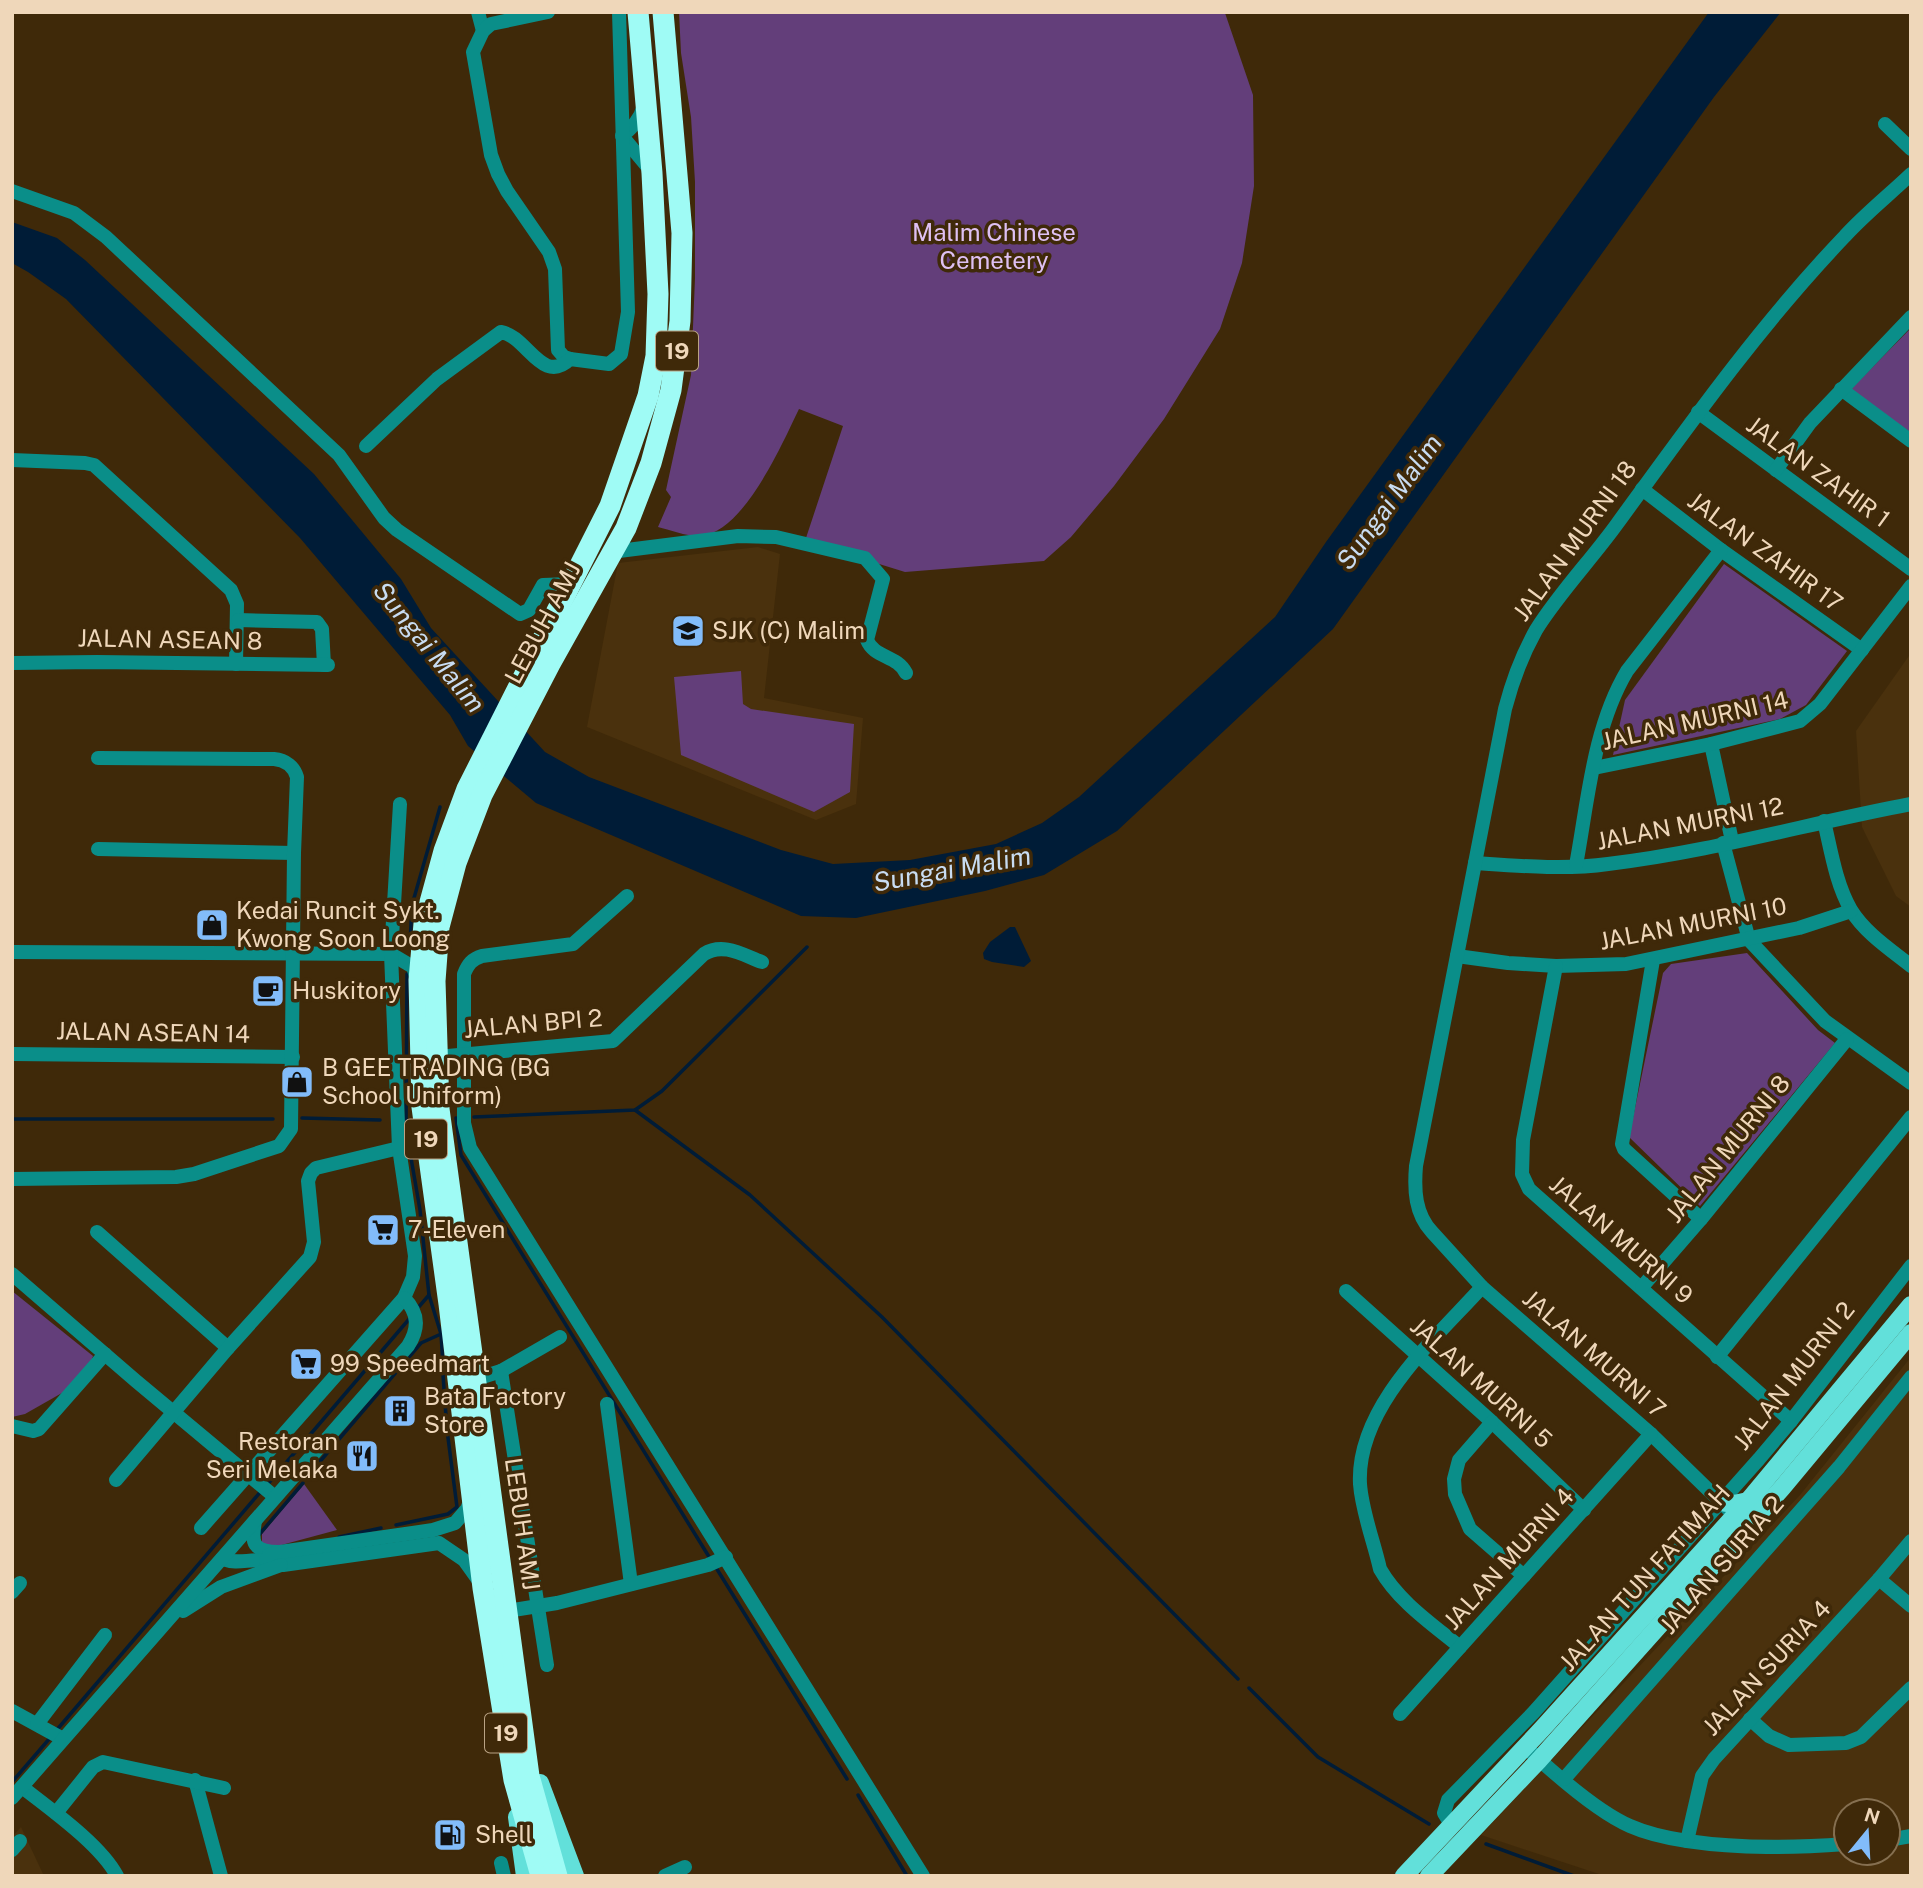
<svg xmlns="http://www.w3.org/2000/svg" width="1923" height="1888" viewBox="0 0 1923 1888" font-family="'Public Sans',sans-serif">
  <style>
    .built { fill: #4a310d; fill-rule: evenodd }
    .green { fill: #633e7a }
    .water { fill: #001c37 }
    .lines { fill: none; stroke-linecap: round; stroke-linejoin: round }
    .stream { stroke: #001c37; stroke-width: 3.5 }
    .minor { stroke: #0a8e89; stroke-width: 14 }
    .major { stroke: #62e0da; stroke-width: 18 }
    .highway { stroke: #9ffbf5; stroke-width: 21 }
    .labels { text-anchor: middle; stroke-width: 7; stroke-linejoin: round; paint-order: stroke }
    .shield { fill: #3f2909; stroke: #baa385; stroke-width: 2 }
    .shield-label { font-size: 23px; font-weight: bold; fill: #efd7ba }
    .park-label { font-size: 24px; fill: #dec0f3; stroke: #3f2909 }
    .street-label { font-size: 24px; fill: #efd7ba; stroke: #3f2909 }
    .poi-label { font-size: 24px; fill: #efd7ba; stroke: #3f2909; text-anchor: start }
    .water-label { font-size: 26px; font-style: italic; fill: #c8dcf2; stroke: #3f2909 }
  </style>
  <rect width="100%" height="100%" fill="#3f2909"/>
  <!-- built -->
  <g class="built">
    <path d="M758,547L780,554L764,698L863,718L856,804L816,820L587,727L618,563Z"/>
    <path d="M1911,653V907L1896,896L1862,827L1856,731Z"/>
    <path d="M1911,1357V1876H1605L1481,1835L1800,1495ZM1846,1811H1888V1853H1846Z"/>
    <path d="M21,1827L44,1876H12V1837Z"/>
  </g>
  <!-- green -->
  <g class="green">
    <path d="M679,12L1225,13L1253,95L1254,186L1242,263L1220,329L1164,419L1114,486L1071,537L1044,561L905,572L805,541L843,426L799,409C782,444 744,532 701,536C688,537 670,530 658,527L671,497L666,490L691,375L695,278V182L691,117L681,53Z"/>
    <path d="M1911,328V433L1850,390Z"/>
    <path d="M1724,564L1847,651L1806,705L1780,719L1613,755L1625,700Z"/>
    <path d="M741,671L743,704L751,709L854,724L850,792L814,812L681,755L674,677Z"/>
    <path d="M1747,953L1818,1030L1835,1043L1700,1206L1629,1137L1663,973L1671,964Z"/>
    <path d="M12,1291L93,1356L83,1381L25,1414L12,1417Z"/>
    <path d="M304,1484L337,1530L274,1547L262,1543V1534Z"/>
  </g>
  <!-- water -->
  <g class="water">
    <path d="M1709,12H1781L1714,97L1333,629L1117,831L1044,875L985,891L856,918L801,916L536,803L468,746L450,715L300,538L66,299L28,272L12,263V222L57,238L85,260L314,474L401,579L431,628L545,752L589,777L781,850L833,864L910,860L996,844L1042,823L1079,797L1275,617L1326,542Z"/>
    <path d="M1010,927H1015L1031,961L1024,967L992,962L984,959L983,953L990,942Z"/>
  </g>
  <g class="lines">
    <!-- stream -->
    <g class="stream">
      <path d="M410,944L412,905L440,807"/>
      <path d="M407,974L406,1129L420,1210L429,1295L441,1334L443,1365"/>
      <path d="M635,1110L750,1195L882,1317L1238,1679"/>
      <path d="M474,1117L635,1110L662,1091L807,947"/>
      <path d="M302,1118L380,1120"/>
      <path d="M456,1118L461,1155L711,1560"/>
      <path d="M12,1119H273"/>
      <path d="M417,1309L429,1295"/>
      <path d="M311,1472L421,1343L441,1334"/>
      <path d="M267,1485L410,1318"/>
      <path d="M396,1525L448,1514L457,1507L447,1430L443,1375"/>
      <path d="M258,1536L303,1483"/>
      <path d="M339,1537L381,1528"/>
      <path d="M715,1566L847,1779"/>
      <path d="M1249,1688L1318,1757L1429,1824"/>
      <path d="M55,1732L262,1490"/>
      <path d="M12,1782L50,1738"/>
      <path d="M858,1795L907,1876"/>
      <path d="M1486,1844L1574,1876"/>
    </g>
    <!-- minor -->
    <g class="minor">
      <path d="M478,12L483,31"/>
      <path d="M548,12L491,24L483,31L473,52L491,155L498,174L507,191L549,252L555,269L558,350L564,357L570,359"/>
      <path d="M644,106C640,119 633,127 622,136L652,172"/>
      <path d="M1885,124L1911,149"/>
      <path d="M12,191L74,213L106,237L339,455L384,518L397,530L520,614L529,610L543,585L569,584"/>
      <path d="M1841,389L1911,441"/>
      <path d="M1698,412L1911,569"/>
      <path d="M366,446L437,379L501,332C527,336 542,386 570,359L609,364L621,354L628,312L619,12"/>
      <path d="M12,460L85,463L94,465L231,590L237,604L236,664"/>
      <path d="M1776,470L1810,423L1911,317"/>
      <path d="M1642,489L1721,550L1862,650"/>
      <path d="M611,552L738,536L776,537L865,558L883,579L867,640C874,658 897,655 906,673"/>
      <path d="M238,620L317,622L322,629L324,665"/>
      <path d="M12,663L97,662L328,665"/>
      <path d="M1711,744L1732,841"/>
      <path d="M1594,768L1711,744L1800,721L1820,704L1911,586"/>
      <path d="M1824,821C1831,851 1836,884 1851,910C1865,933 1891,950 1911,966"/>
      <path d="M1723,843L1749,940L1825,1021L1911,1083"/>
      <path d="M98,849L294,853"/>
      <path d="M1475,863C1519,866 1565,870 1608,864C1710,852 1810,823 1911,804"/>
      <path d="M1576,865C1588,801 1593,728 1627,671L1721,550"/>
      <path d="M627,896L573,944L482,956C472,959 468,964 464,974V1123L470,1148L923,1876"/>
      <path d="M12,952L391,954L413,967L417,979"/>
      <path d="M1457,956L1508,963L1556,966L1626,964L1799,928L1851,911"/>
      <path d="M1653,960L1622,1144L1624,1149L1701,1219"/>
      <path d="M1556,966L1523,1140L1522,1174L1529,1189L1791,1421"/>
      <path d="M12,1054L293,1057"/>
      <path d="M437,1057L613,1041L704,954C723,942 743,955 762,962"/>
      <path d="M12,1179L176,1177L194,1174L279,1146L291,1129L294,853L297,777C294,767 286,760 274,759L98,758"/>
      <path d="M97,1232L228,1348"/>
      <path d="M12,1274L136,1381L275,1497"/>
      <path d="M1642,1287L1701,1219L1847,1039"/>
      <path d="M1346,1291L1492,1422L1584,1510"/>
      <path d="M1717,1357L1911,1117"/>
      <path d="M501,1371L560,1337"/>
      <path d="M476,1379L501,1371L547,1665"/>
      <path d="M607,1404L631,1584"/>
      <path d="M1492,1422L1459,1460L1454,1479L1455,1494L1470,1529L1524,1576"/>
      <path d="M12,1426L33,1431L39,1429L105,1354"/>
      <path d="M116,1480L228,1348L310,1257L314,1242L308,1181L311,1173L316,1168L399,1148"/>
      <path d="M1729,1510L1651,1434L1482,1287L1432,1232C1415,1214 1414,1190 1416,1166L1505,709C1512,682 1522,655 1536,630C1559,593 1591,560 1617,524C1689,425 1760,325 1845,236C1865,214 1889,195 1911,174"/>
      <path d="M255,1521C251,1544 253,1551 278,1552"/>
      <path d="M201,1528L404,1298L413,1277L415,1256L399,1148L391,954L400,804"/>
      <path d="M222,1559C239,1565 250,1558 265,1561C271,1562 275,1564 283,1565L439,1543L464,1560L479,1581"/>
      <path d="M266,1561L269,1555L280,1552L433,1530L455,1523L467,1509L471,1499"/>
      <path d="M1879,1579L1911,1606"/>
      <path d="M12,1592L20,1583"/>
      <path d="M183,1611L221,1587L281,1565"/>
      <path d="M507,1611L557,1603L708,1565L726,1557"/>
      <path d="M1460,1647C1432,1624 1398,1601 1380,1569C1374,1542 1362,1512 1360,1484C1356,1407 1435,1339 1482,1287"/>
      <path d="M12,1711L63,1739"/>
      <path d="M1400,1714L1651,1434"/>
      <path d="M1750,1719L1769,1736L1789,1745L1846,1743L1861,1737L1911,1688"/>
      <path d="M37,1724L105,1635"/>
      <path d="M1532,1753C1556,1775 1600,1813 1630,1826C1648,1834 1667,1838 1687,1841C1741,1849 1792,1848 1846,1844"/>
      <path d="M1564,1779L1839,1467L1911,1377"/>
      <path d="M195,1780L221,1876"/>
      <path d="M22,1787C50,1809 101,1845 117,1876"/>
      <path d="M12,1798L408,1346C419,1329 419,1313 404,1298"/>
      <path d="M56,1813L93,1767L103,1762L224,1788"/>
      <path d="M1452,1826L1444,1813L1448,1800L1534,1712L1759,1459L1791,1421L1911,1266"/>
      <path d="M1888,1840L1911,1836"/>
      <path d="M1687,1841L1702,1776L1714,1759L1879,1579L1911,1541"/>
      <path d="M12,1850L20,1841"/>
      <path d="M501,1863L504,1876"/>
      <path d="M665,1876L685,1867"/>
    </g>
    <!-- major -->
    <g class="major">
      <path d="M1721,1502L1734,1504L1748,1501"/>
      <path d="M540,1783L575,1876"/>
      <path d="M517,1817L525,1876"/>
      <path d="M1404,1876L1542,1729L1748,1501L1911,1305"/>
      <path d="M1429,1876L1539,1760L1782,1488L1911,1333"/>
    </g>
    <!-- highway -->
    <g class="highway">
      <path d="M541,1876L514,1780L483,1588L449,1304L422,1107L419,980L424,924L444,851L467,789L610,506L648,396L656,356L658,294L652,173L638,12"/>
      <path d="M557,1876L529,1776L439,1109L435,981L439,927L456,863L482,795L550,664L626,528L651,463L671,390L680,321L682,233L663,12"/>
    </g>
  </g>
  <!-- icons -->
  <defs>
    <symbol id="school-square" viewBox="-11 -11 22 22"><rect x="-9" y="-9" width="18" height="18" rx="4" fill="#82bcfa" stroke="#3f2909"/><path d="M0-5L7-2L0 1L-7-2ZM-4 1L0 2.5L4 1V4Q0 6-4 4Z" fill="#111"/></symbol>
    <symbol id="shop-square" viewBox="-11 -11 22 22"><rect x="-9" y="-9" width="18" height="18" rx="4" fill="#82bcfa" stroke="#3f2909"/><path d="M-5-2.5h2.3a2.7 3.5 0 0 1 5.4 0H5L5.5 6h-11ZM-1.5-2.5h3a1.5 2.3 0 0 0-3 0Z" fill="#111"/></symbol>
    <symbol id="cafe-square" viewBox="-11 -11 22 22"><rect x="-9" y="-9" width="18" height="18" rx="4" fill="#82bcfa" stroke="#3f2909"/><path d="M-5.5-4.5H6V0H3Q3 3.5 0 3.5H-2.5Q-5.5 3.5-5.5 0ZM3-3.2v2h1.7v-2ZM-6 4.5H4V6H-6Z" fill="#111"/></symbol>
    <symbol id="supermarket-square" viewBox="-11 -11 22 22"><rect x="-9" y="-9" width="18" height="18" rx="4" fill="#82bcfa" stroke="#3f2909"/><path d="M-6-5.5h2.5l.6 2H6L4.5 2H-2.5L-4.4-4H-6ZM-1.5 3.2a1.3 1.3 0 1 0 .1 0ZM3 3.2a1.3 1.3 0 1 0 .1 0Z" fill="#111"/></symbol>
    <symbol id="building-square" viewBox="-11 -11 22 22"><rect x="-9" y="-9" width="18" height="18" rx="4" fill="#82bcfa" stroke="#3f2909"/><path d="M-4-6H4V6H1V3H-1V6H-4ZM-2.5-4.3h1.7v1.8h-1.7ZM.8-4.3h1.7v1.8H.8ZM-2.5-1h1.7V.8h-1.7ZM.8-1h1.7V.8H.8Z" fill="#111"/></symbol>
    <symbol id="restaurant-square" viewBox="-11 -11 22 22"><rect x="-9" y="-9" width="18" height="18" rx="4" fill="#82bcfa" stroke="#3f2909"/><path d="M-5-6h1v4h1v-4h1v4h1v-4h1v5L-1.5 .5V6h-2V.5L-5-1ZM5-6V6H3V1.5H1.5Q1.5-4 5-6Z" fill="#111"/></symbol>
    <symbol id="fuel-square" viewBox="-11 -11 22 22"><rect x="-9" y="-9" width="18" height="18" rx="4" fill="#82bcfa" stroke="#3f2909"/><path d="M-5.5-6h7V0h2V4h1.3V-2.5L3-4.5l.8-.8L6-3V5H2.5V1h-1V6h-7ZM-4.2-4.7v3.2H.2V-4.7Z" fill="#111"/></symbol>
  </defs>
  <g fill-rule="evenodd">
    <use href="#school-square" x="669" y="612" width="38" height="38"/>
    <use href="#shop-square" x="193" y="906" width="38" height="38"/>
    <use href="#cafe-square" x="249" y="972" width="38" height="38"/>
    <use href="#shop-square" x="278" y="1063" width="38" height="38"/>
    <use href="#supermarket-square" x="364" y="1211" width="38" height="38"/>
    <use href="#supermarket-square" x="287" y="1345" width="38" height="38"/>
    <use href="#building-square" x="381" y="1392" width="38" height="38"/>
    <use href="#restaurant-square" x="343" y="1437" width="38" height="38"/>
    <use href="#fuel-square" x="431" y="1816" width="38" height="38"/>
  </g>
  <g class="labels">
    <!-- shield labels -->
    <g class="shield">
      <rect x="656" y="331.5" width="42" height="39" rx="5"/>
      <rect x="405" y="1119.5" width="42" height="39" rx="5"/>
      <rect x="485" y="1713.5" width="42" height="39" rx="5"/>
    </g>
    <g class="shield-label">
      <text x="677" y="359">19</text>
      <text x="426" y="1147">19</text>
      <text x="506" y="1741">19</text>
    </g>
    <!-- park labels -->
    <g class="park-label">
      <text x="994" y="241">Malim Chinese<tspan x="994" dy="28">Cemetery</tspan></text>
    </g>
    <!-- street labels -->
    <g class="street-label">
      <text transform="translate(1818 472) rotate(36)" y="8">JALAN ZAHIR 1</text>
      <text transform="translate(1575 541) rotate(-54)" y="8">JALAN MURNI 18</text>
      <text transform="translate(1765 552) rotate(36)" y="8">JALAN ZAHIR 17</text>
      <text transform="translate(543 623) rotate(-62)" y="8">LEBUH AMJ</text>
      <text transform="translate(170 640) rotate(1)" y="8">JALAN ASEAN 8</text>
      <text transform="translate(1695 721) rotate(-13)" y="8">JALAN MURNI 14</text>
      <text transform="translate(1690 824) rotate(-11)" y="8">JALAN MURNI 12</text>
      <text transform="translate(1693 924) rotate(-11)" y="8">JALAN MURNI 10</text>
      <text transform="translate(533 1024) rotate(-5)" y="8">JALAN BPI 2</text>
      <text transform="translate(153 1033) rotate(1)" y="8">JALAN ASEAN 14</text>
      <text transform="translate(1728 1149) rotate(-51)" y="8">JALAN MURNI 8</text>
      <text transform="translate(1621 1240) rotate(41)" y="8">JALAN MURNI 9</text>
      <text transform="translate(1594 1354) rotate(41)" y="8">JALAN MURNI 7</text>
      <text transform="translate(1794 1376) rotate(-52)" y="8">JALAN MURNI 2</text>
      <text transform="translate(1481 1383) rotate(42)" y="8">JALAN MURNI 5</text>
      <text transform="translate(522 1524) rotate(82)" y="8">LEBUH AMJ</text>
      <text transform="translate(1509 1559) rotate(-48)" y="8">JALAN MURNI 4</text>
      <text transform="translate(1722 1565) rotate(-49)" y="8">JALAN SURIA 2</text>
      <text transform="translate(1645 1578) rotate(-48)" y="8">JALAN TUN FATIMAH</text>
      <text transform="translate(1767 1668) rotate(-47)" y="8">JALAN SURIA 4</text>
    </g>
    <!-- poi labels -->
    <g class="poi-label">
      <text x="712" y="639">SJK (C) Malim</text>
      <text x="236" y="919">Kedai Runcit Sykt.<tspan x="236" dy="28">Kwong Soon Loong</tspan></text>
      <text x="292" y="999">Huskitory</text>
      <text x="322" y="1076">B GEE TRADING (BG<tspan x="322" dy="28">School Uniform)</tspan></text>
      <text x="408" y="1238">7-Eleven</text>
      <text x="330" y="1372">99 Speedmart</text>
      <text x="424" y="1405">Bata Factory<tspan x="424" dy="28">Store</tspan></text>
      <text x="338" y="1450" text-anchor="end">Restoran<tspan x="338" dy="28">Seri Melaka</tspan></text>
      <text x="475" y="1843">Shell</text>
    </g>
    <!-- water labels -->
    <g class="water-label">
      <text transform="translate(1389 502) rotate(-54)" y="9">Sungai Malim</text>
      <text transform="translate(429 647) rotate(51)" y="9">Sungai Malim</text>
      <text transform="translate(952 869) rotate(-10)" y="9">Sungai Malim</text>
    </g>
  </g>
  <!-- border -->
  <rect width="1923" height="1888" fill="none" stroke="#efd7ba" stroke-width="28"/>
  <!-- north arrow -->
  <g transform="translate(1867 1832) rotate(18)"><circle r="33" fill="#3f2909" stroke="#856f50" stroke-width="2"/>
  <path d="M0-5L12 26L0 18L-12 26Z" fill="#82bcfa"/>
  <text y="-10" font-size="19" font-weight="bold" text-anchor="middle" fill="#efd7ba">N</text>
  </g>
</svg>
